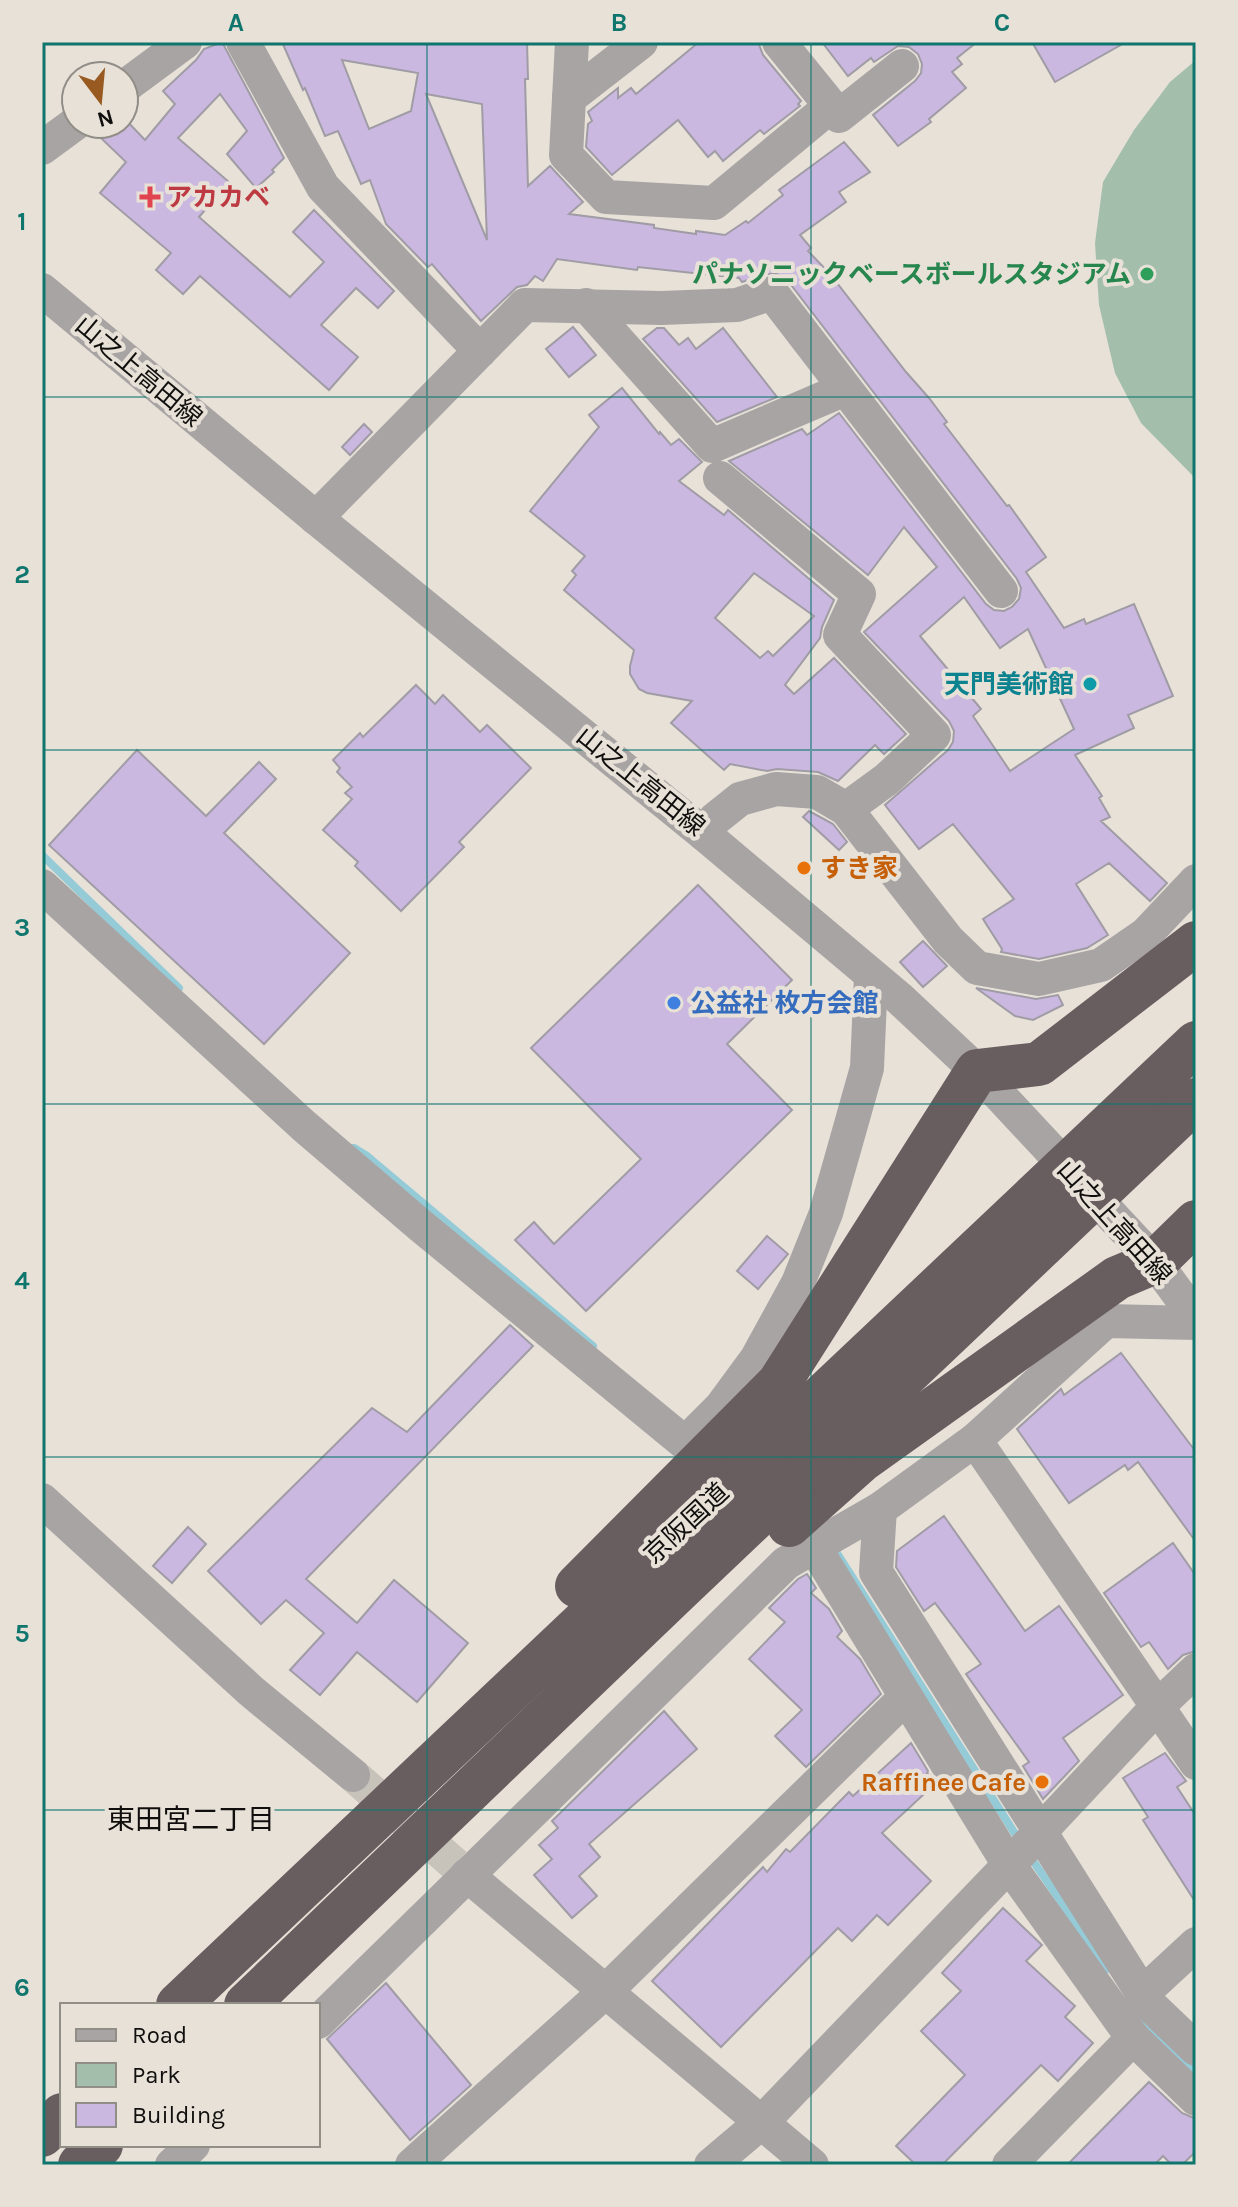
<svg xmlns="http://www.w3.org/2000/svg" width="1238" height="2207" viewBox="0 0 1238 2207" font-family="Karla,'Noto Sans JP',sans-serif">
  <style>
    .green { fill: #a4beac }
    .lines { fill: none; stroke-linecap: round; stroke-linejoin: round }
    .stream { stroke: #95cad7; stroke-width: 8 }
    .building { fill: #cbb8e0; stroke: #a09ca5; stroke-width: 2; fill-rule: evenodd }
    .minor-tunnel { stroke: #c7c2ba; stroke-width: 34; stroke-dasharray: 34 17; stroke-linecap: butt }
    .minor { stroke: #a9a4a4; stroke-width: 34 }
    .highway { stroke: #685d5f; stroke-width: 44 }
    .grid { fill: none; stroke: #0f766e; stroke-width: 2; stroke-opacity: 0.55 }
    .health-dot { fill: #e0444e; stroke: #e7e1d8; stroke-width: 3 }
    .leisure-dot { fill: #2e9e5b; stroke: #e7e1d8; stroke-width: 3 }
    .culture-dot { fill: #0f9aa8; stroke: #e7e1d8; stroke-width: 3 }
    .food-dot { fill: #e8710a; stroke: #e7e1d8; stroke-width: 3 }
    .shop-dot { fill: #3f7fe0; stroke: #e7e1d8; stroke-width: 3 }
    .labels { text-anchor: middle; stroke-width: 8; stroke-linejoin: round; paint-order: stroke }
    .health-label { font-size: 26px; font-weight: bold; fill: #be3a42; stroke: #e7e1d8; text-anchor: start }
    .leisure-label { font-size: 26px; font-weight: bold; fill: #27864d; stroke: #e7e1d8; text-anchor: end }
    .street-label { font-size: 26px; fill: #110f0d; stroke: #e7e1d8 }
    .culture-label { font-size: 26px; font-weight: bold; fill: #0d838f; stroke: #e7e1d8; text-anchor: end }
    .food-label { font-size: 26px; font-weight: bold; fill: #c56008; stroke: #e7e1d8; text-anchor: start }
    .shop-label { font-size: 26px; font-weight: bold; fill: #366cbe; stroke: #e7e1d8; text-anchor: start }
    .neighbourhood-label { font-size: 28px; fill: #110f0d; stroke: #e7e1d8 }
    .neatline { fill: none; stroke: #0f766e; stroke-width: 3 }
    .grid-label { font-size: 26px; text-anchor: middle; font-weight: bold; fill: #0f766e }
  </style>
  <rect width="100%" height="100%" fill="#e7e1d8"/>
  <!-- green -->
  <path class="green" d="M1196,60V479L1141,423L1115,373L1099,305L1095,243L1103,182L1134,130L1170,82Z"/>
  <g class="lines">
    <!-- stream -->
    <g class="stream">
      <path d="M42,855L179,988"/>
      <path d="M354,1148L367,1156L593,1346"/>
      <path d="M833,1547L1019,1840"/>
      <path d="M1029,1855L1107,1969"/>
      <path d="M1143,2019L1152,2031L1196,2074"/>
    </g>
  </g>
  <!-- building -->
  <g class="building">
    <path d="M222,42L284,158L272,170L274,172L256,188L227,154L247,131L220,94L178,138L229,182L199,217L290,297L324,262L293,232L314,210L394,291L378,308L356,288L321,325L358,357L329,390L200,276L183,294L156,270L171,253L100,193L126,162L102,139L116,124H124V118L145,140L175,104L163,91L196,60L204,49Z"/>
    <path d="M282,42H527L528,79H525L528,186L550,166L583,202L569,214L654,225V228L696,234V231L725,235L746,221L748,223L783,195L779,190L844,142L870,172L839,192L846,202L800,235L811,248L808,251L830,274L906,372L929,398L947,422L944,424L1007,506L1009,505L1046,557L1026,572L1064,628L1084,619L1086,624L1134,604L1173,696L1128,715L1134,728L1075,755L1102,796L1099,798L1110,817L1101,821L1167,883L1150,901L1109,863L1076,884L1108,935L1087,948L1039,959L1001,952L1002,949L983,919L1014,899L953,824L919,849L885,805L948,750L953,742L954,731L949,721L864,632L937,567L904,527L868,575L729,461L802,429L807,435L839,413L986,604L994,610L1004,611L1012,607L1019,599L1021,588L1017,579L788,281L777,274H766L742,282L739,278L638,267L637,270L557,259L543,281L535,276L527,285L517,287L481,321L432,264L428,267L386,224L370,180L361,184L338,131L325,136L305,88L303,90ZM342,60L418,73L411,111L369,129ZM426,94L482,104L487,240ZM964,597L1000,648L1028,629L1074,729L1010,771L973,716L981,709L920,636Z"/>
    <path d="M699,42H758L763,55L801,101L798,104L800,106L764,134L760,130L723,161L715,151L708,157L678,120L612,175L586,147L588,124L592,121L588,112L618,88V98L631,88L636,94Z"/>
    <path d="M822,42H977L957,58L962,64L952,72L966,88L929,119L931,122L898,146L873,115L915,81L921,73L922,64L918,54L909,47L898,46L874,62L871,58L848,76Z"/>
    <path d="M1032,42H1126L1055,82Z"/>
    <path d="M573,327L596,355L569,377L546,349Z"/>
    <path d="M657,328H664L679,345L688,338L696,349L723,328L777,397L717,422L643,339Z"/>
    <path d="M622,388L659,434L660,432L671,445L679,439L702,462L679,481L724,515L728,510L834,600L822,627L820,638L785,685L794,694L834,658L906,734L884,754L875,745L838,781L818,772L777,769L767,771L730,764L724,770L671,723L692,701L647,693L639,689L630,674V666L634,650L564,590L576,575L572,571L585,556L530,511L599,427L589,415ZM754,573L814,616L773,656L768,651L760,658L715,618Z"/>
    <path d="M364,424L372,432L350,455L342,447Z"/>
    <path d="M416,685L435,704L443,695L480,732L487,725L531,768L459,842L464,847L401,911L355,866L358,862L323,830L352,799L345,793L352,787L337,772L340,768L333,760L360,733L363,737Z"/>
    <path d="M137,750L206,816L259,762L276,779L224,833L350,953L264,1044L49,845Z"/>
    <path d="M809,811L833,824L847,842L839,850L803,817Z"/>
    <path d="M698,885L792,980L727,1044L792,1110L586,1311L515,1240L534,1222L554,1244L641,1159L531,1048Z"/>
    <path d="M923,941L947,966L923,987L900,962Z"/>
    <path d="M976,988L1036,999L1058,995L1063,1005L1033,1020L1015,1016Z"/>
    <path d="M767,1236L788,1254L758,1289L737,1271Z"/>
    <path d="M510,1325L533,1346L306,1579L357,1623L394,1580L468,1643L417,1702L357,1652L320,1695L290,1670L324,1633L286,1600L261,1624L208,1571L372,1408L407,1432Z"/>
    <path d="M1121,1353L1196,1452V1542L1138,1462L1128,1470L1125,1465L1069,1503L1017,1429L1061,1389L1064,1395Z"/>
    <path d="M944,1516L1025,1631L1059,1606L1123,1695L1063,1738L1079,1761L1043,1799L1023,1766L1029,1762L966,1674L981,1664L935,1603L924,1611L896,1567L897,1551Z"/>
    <path d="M188,1527L206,1544L172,1583L153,1566Z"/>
    <path d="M1173,1543L1196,1576V1651L1183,1655L1168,1669L1149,1642L1141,1647L1104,1593Z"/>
    <path d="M807,1574L816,1588L811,1593L829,1609L842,1631L837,1637L860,1659L881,1694L806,1767L775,1736L802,1710L749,1659L785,1622L769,1608L798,1579Z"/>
    <path d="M664,1711L697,1749L589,1844L600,1857L579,1876L597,1896L572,1918L534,1875L552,1859L539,1845L558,1828L552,1821Z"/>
    <path d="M911,1743L928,1771L927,1773L936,1783L882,1833L931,1881L888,1925L877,1915L852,1941L838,1928L721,2047L652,1981L763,1867L767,1872L786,1849L790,1852L849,1792L853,1796Z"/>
    <path d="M1165,1753L1186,1781L1177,1787L1196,1816V1903L1143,1820L1148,1817L1123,1778Z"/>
    <path d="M1003,1908L1042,1945L1026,1961L1075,2006L1065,2017L1093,2043L1058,2081L1041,2065L942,2165H916L896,2146L965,2075L921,2031L961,1991L942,1973Z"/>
    <path d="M386,1983L471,2085L410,2140L327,2039Z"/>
    <path d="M1149,2082L1182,2113L1196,2119V2151L1182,2165H1172L1163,2156L1154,2165H1067Z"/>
  </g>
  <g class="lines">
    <!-- minor-tunnel -->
    <path class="minor-tunnel" d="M353,1775L467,1875"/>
    <!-- minor -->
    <g class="minor">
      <path d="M243,42L323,187L480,351"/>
      <path d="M572,42L566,155L606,197L714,203L831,106"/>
      <path d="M779,42L839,116L902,66"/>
      <path d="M124,87L185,42"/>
      <path d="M569,98L641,42"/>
      <path d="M42,148L76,123"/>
      <path d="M42,290L316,518L704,834L899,998L977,1071L1155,1262L1196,1318"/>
      <path d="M586,305L712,446L845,389"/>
      <path d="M720,478L859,594L840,635L934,735L887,779L846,809"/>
      <path d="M316,518L525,305L662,308L737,305L772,293L1001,591"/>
      <path d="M704,834L715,819L740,799L776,789L817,792L846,809L948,940L977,968L1039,979L1101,965L1146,934L1196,881"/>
      <path d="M42,886L304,1126L421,1226L685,1443L721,1407L757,1358L798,1283L826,1213L867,1068L871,976"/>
      <path d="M1196,1323L1106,1321L975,1440L880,1509L876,1572L1149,2004L1196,2049"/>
      <path d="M975,1440L1196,1763"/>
      <path d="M42,1500L251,1691L353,1775"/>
      <path d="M801,1532L815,1548L1009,1865L1133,2038L1196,2099"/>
      <path d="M467,1875L812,2165"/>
      <path d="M1142,1994L1196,1944"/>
      <path d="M318,2022L786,1563L880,1509"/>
      <path d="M172,2165L193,2145"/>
      <path d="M412,2165L606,1991L906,1697"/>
      <path d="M711,2165L763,2121L1009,1865L1157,1707L1196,1670"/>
      <path d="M1009,2165L1133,2038"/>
    </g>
    <!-- highway -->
    <g class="highway">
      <path d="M789,1525L862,1460L1117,1278L1155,1262L1196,1222"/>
      <path d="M577,1586L779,1383L977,1071L1039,1064L1196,943"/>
      <path d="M178,2005L1196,1043"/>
      <path d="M246,2005L679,1590L1196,1100"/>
      <path d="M42,2135L62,2115"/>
      <path d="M80,2165L101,2145"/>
    </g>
  </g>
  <!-- grid -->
  <path class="grid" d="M427,42V2165M811,42V2165M42,397H1196M42,750H1196M42,1104H1196M42,1457H1196M42,1810H1196"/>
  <!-- markers -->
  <path class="health-dot" d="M146 185h8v8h8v8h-8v8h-8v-8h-8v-8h8z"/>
  <circle class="leisure-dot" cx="1147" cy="274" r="8"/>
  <circle class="culture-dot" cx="1090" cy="684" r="8"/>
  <g class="food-dot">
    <circle cx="804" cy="868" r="8"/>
    <circle cx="1042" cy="1782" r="8"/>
  </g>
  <circle class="shop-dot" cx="674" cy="1003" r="8"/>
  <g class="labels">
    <!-- health labels -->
    <g class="health-label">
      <text x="166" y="206">アカカベ</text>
    </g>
    <!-- leisure labels -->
    <g class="leisure-label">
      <text x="1131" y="283">パナソニックベースボールスタジアム</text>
    </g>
    <!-- street labels -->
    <g class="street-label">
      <text transform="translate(139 371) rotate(40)" y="9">山之上高田線</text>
      <text transform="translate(641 781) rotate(39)" y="9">山之上高田線</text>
      <text transform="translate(1115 1222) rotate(48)" y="9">山之上高田線</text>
      <text transform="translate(686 1523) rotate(-43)" y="9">京阪国道</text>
    </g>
    <!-- culture labels -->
    <g class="culture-label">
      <text x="1074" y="693">天門美術館</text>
    </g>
    <!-- food labels -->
    <g class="food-label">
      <text x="820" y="877">すき家</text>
      <text x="1026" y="1791" text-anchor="end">Raffinee Cafe</text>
    </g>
    <!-- shop labels -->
    <g class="shop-label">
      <text x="690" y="1012">公益社 枚方会館</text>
    </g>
    <!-- neighbourhood labels -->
    <g class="neighbourhood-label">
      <text x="191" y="1829">東田宮二丁目</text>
    </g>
  </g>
  <!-- border -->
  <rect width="1238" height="2207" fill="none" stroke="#e7e1d8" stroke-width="88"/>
  <!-- legend -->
  <rect x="60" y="2003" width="260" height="144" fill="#e7e1d8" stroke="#918d87" stroke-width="2"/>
  <rect x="76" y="2029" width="40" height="12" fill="#a9a4a4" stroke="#918d87" stroke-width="2"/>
  <text x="132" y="2043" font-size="24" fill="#110f0d">Road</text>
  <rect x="76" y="2063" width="40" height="24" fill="#a4beac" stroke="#918d87" stroke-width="2"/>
  <text x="132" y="2083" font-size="24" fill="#110f0d">Park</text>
  <rect x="76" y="2103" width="40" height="24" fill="#cbb8e0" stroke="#918d87" stroke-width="2"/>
  <text x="132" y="2123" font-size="24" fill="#110f0d">Building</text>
  <!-- north arrow -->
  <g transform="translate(100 100) rotate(164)"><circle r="38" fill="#e7e1d8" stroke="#918d87" stroke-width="2"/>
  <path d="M0-6L14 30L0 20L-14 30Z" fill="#985a20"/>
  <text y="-12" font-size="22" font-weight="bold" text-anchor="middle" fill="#110f0d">N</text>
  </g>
  <rect x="44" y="44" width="1150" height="2119" class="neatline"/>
  <g class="grid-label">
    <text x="236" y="31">A</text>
    <text x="619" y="31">B</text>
    <text x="1002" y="31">C</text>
    <text x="22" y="230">1</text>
    <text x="22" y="583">2</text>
    <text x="22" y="936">3</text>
    <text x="22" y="1289">4</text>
    <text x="22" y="1642">5</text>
    <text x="22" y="1996">6</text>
  </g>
</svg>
